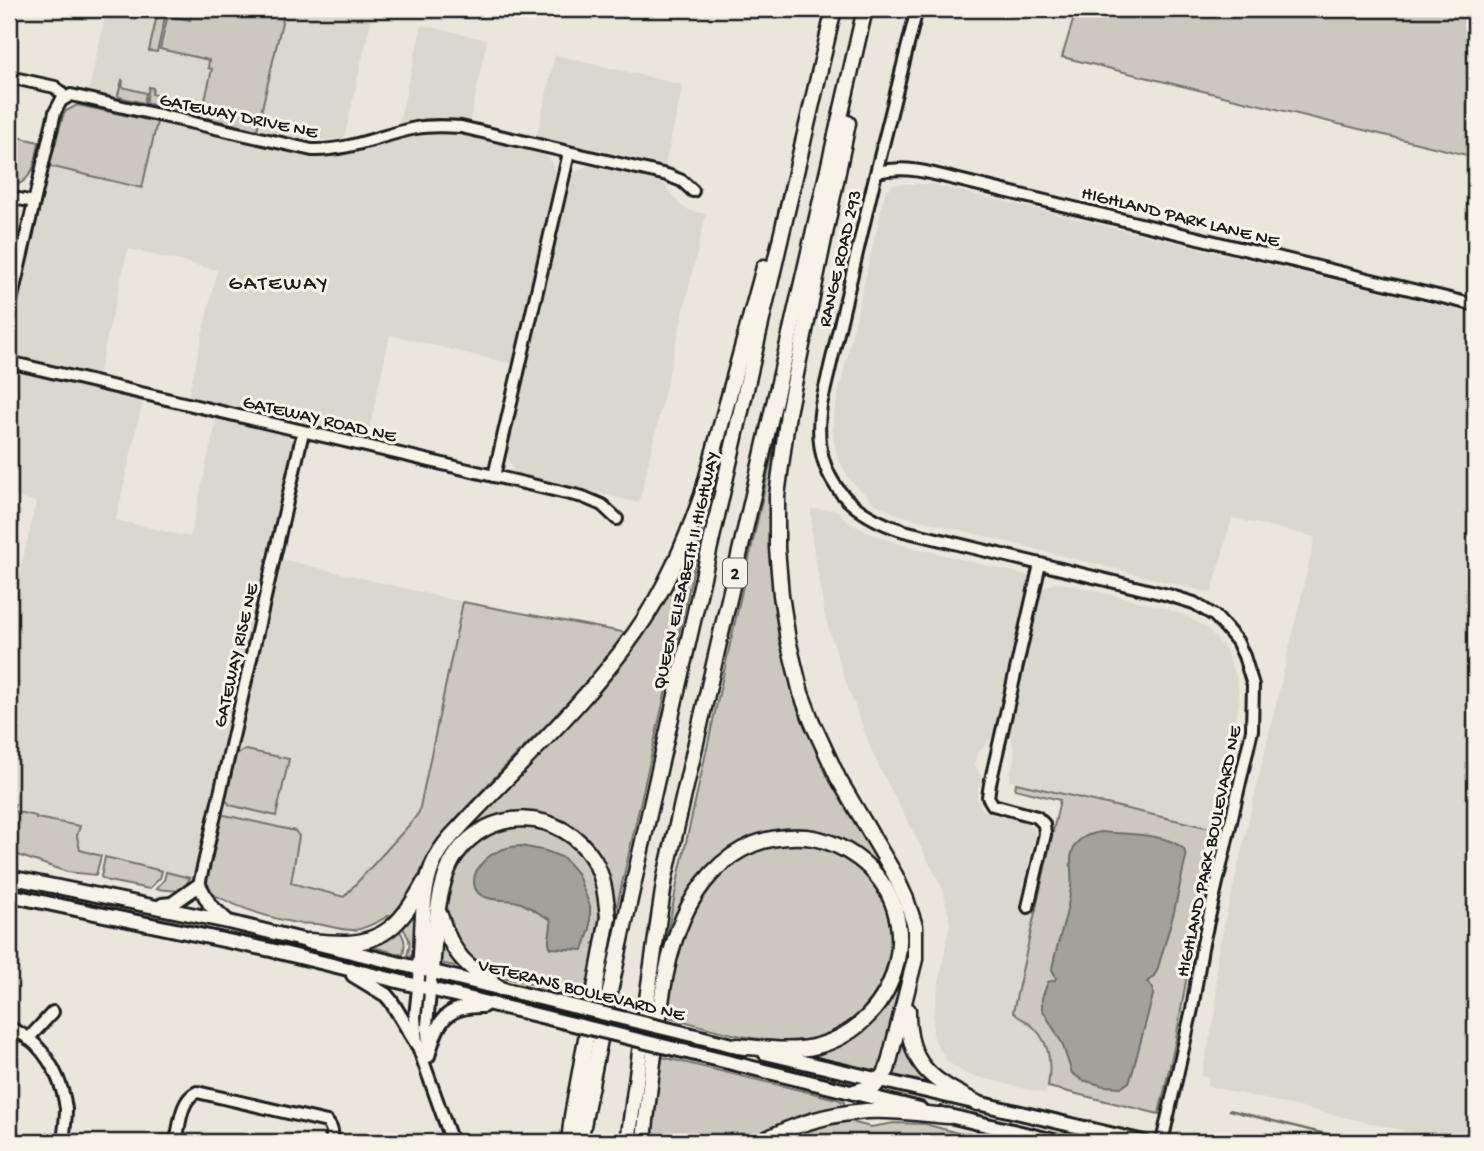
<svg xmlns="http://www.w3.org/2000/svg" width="1484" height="1151" viewBox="0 0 1484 1151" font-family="'Gochi Hand',sans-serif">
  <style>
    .built { fill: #dad7ce }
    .green { fill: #ccc8c0; stroke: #74726e; stroke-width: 2 }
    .water { fill: #a3a19a; stroke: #6d6c68; stroke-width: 2 }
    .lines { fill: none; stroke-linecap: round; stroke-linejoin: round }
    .stream { stroke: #6d6c68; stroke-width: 2.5 }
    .minor-casing { stroke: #1c1c1c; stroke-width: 16 }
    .major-casing { stroke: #1c1c1c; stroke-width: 18 }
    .highway-casing { stroke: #1c1c1c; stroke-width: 19 }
    .minor { stroke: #f7f3e8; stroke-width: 10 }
    .major { stroke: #f7f3e8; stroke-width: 12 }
    .highway { stroke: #f7f3e8; stroke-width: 14 }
    .major-bridge-casing { stroke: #1c1c1c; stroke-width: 18; stroke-linecap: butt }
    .major-bridge { stroke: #f7f3e8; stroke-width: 12 }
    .labels { text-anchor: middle; stroke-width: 6; stroke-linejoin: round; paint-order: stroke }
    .shield { fill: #f7f3e8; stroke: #5e5c59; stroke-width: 2 }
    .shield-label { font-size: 18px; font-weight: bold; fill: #1c1c1c }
    .street-label { font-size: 19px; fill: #1c1c1c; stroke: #f7f3e8 }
    .neighbourhood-label { font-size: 21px; letter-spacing: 2px; fill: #1c1c1c; stroke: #f7f3e8 }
  </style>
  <rect width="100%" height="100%" fill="#eae6dc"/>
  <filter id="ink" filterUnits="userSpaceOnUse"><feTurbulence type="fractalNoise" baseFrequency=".0143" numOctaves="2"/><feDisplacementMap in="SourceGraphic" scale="14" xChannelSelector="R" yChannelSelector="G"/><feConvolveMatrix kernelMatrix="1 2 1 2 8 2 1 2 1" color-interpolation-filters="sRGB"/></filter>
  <g filter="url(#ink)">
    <!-- built -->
    <g class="built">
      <path d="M107,9H360L373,12L344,138L312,141L287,136L88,93Z"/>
      <path d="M422,25L487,40L470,121L440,117L399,123Z"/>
      <path d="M555,55L683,85L665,165L537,136Z"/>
      <path d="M157,122L312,157L339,156L420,134L442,133L457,134L542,154L548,157L553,164L556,172L555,178L512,364L390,335L367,439L188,397L217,270L128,249L98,376L26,359L15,353L11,349L9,342L10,332L49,166L142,188Z"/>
      <path d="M586,166H592L659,182L665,185L681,206L692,211L706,214L639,503L522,475L515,472L508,459L507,449L569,180L575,173Z"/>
      <path d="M893,184H930L1475,314V1142H1453L1207,1086L1209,1078L1201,1076L1216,1012L1217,956L1315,537L1232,518L1212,593L896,514L873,502L849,479L843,468L837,456L834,442L833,418L886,189H890Z"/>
      <path d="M22,372L143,400L116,520L190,537L217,417L284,433L288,437L292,444V454L270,549L264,555L463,602L419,812L411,823L345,897L291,884V875L299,844V836L295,831L209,811L194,879L9,833V621L36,502L9,495V374Z"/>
      <path d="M9,508L22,511L9,568Z"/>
      <path d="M811,509L837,510L848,522L869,533L899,544L1029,576L993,735L976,756L975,766L983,778L978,788L977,798L983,810L993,815L1023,821L1033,827L1035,834L1019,907L1036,911L1013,1011L1015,1015L1027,1022L1039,1035L1043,1039L1049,1054L1051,1069L1046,1094L966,1074L949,1063L938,1047L933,1035V1016L950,922L943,889L874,757L845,680L825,617L812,539Z"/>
      <path d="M1056,583L1068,584L1158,606L1184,615L1207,628L1225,649L1236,676L1238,688L1239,705L1211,828L1009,781L1015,754L1010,733L1011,714L1039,594L1046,586Z"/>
    </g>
    <!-- green -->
    <g class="green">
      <path d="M192,9H285L257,130L203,117L202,114L212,69L208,68L209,60L160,49L168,15L190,20Z"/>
      <path d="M1054,9H1475V157L1062,57L1075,14Z"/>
      <path d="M158,11L166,13L157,52L149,51Z"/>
      <path d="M122,80L123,81L122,87L146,93L144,103L119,97L118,95Z"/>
      <path d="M149,87L153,88L152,94L189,103L192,96L190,112L188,113L146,103Z"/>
      <path d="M77,105L157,122L142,188L49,166L63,116L66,111Z"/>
      <path d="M9,135L39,142C36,158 35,176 19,184L9,182Z"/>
      <path d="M9,211C24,224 14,242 11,259H9Z"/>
      <path d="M775,442L778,444L770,531L774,604L788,668L900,896L906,914L909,940L908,962L883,1065L876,1071L871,1072L800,1055C846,1042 874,1032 893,985C896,978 903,968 903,960C902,950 894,929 891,919C888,906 883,878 877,868C861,845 820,827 793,828C770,828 736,840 719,856C692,880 680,914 666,947L667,935L679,874Z"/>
      <path d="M714,479L614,919L594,850L573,829L550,818L490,820L468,827L647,623Z"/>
      <path d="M463,602L627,633L607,661L554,718L518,753L458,816L423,867L408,900L396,916L390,915C379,921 368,928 355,930C342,931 330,926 318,924C310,923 303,924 296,923C266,917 236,907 209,892L207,886L206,877L220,816L225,815L295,831L299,836L291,883L344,897L411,823L419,812Z"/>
      <path d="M246,750L289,759L276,816L230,805L223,797C227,782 227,752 246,750Z"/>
      <path d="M1016,783L1218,830L1191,952L1176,1039L1159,1114L1048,1087C1052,1060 1050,1038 1026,1021C1021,1018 1017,1017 1013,1012L1060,800L1015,789Z"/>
      <path d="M9,803L15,804L13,811L36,816V818L80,826L77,836L80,850L101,856L96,875L67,872L9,852Z"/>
      <path d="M527,824C534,826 542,827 548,830C590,850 603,891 599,934C598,954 588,978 583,997L487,973L465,951L447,920L446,899L450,878L458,858L476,838L501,828Z"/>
      <path d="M801,841C819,845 836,849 852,859C857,862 862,869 867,874C903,914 902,970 866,1010C855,1021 841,1031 826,1036C776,1051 711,1029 663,1015C675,960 683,899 731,863C737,858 742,853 749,851C766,844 783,843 801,841Z"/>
      <path d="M105,857L162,871L160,878L149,889L108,881L101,877Z"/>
      <path d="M166,872L190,878L186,885L179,891L156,889L164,880Z"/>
      <path d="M419,905L415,957L407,955C412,941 409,938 401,925Z"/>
      <path d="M398,928C405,938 406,943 403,955L365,945Z"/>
      <path d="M440,936L462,966L459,967L440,963Z"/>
      <path d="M903,1027L919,1070L932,1086L890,1076Z"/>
      <path d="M662,1057L837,1099L844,1102L845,1107L775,1127L750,1142H650Z"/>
      <path d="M847,1117L855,1123L871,1127L894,1123L925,1124L991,1142H775L795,1132Z"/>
    </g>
    <!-- water -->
    <g class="water">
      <path d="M1101,832C1124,834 1166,833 1184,849L1186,857L1174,912L1157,971L1153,977L1147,982L1149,983L1153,988V995L1132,1074L1129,1082L1122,1087L1104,1086L1082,1080L1072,1073L1062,1043L1042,1009V998L1048,982L1055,980L1056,978L1052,969C1057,941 1068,917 1071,887C1073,873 1067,857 1076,844C1081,836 1092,834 1101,832Z"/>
      <path d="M521,846L546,851L564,858L577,873L590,906V929L583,950L551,948C545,939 554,929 550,919C540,915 531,907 521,903C510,899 499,901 488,898C470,894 471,875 482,863C493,851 505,847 521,846Z"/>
    </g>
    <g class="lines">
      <!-- stream -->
      <path class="stream" d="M1229,1110L1358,1142"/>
      <defs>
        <g id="minor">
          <path d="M917,9L874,181L821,405C811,471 842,512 904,531L1168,595L1194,603L1215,616L1226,628L1237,641L1244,656L1253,685L1252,730L1202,948L1192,1009L1162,1142"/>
          <path d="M9,77L55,87L65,97"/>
          <path d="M877,172C897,167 915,169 934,174L1475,305"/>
          <path d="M9,197L34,202"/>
          <path d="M9,310L55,112L61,101L71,95L312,150C349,151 381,135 416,128C431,125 446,126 461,127L667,175L682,181L693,191"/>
          <path d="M9,362L583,497L602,505L617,519"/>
          <path d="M494,476L569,153"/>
          <path d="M199,885L303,432"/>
          <path d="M1028,907L1045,834L1044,824L1037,817L993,805L988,797L990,784L1040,564"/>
          <path d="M420,968L415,1017L417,1044L452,1142"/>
          <path d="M9,1027C15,1030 22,1034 28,1038C49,1054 63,1083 66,1109C66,1120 64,1132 63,1142"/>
          <path d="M28,1039L53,1012"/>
          <path d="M428,1053L427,1025L432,971"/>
          <path d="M9,1138L25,1142"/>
          <path d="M176,1142C180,1125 180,1100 197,1092L327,1122C333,1129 333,1133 331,1142"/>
        </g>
        <g id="major">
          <path d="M9,877L229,922L572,1006"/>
          <path d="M9,895L271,950L569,1023"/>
          <path d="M162,905L172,904L199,885L210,905L226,920"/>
          <path d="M353,975L386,995L391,1001L417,1044"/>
          <path d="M680,1032L744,1048"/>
          <path d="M675,1049L920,1109"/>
          <path d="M765,1053L1144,1142"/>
          <path d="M428,1056C437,1022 445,1005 483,1006"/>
          <path d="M941,1114L1058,1142"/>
        </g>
        <g id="highway">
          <path d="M848,123L788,413L777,496V548L781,595L788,640L801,693L812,722L838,778L895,875L906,899L915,926V959L887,1070L875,1086L854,1092"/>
          <path d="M440,915C453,956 465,965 500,988"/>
          <path d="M308,941C320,942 334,943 346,943C388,942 406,916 424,883"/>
          <path d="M420,968C424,932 419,890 436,858C442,846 451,836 460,827C519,764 585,704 635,633C665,591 685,543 702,495L764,267"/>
          <path d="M432,971C435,937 436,885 455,856C489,805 562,808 594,860C604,878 606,897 608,917L572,1116L569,1142"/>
          <path d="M908,1010C907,1066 932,1080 977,1103"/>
          <path d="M580,1142C608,991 643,841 677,691C728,464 781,236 834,9"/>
          <path d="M628,1142L649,985L665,877L865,9"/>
          <path d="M644,1142C647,1105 652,1069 657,1032C662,994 667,954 683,918C697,886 721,857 754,844C771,837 788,836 806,837C826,839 843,847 859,859C930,913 901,1024 817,1046C792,1053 763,1048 737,1046"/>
          <path d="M761,1142C794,1124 828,1114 866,1111C893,1109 922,1114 949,1116"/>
        </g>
      </defs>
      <!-- minor casing -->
      <use href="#minor" class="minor-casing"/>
      <!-- major casing -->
      <use href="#major" class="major-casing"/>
      <!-- highway casing -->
      <use href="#highway" class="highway-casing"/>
      <!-- minor -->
      <use href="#minor" class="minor"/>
      <!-- major -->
      <use href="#major" class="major"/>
      <!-- highway -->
      <use href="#highway" class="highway"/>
      <defs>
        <g id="major-bridge">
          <path d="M572,1006L680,1032"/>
          <path d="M569,1023L675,1049"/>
        </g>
      </defs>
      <!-- major-bridge casing -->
      <use href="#major-bridge" class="major-bridge-casing"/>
      <!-- major-bridge -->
      <use href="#major-bridge" class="major-bridge"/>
    </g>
  </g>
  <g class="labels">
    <!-- shield labels -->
    <rect class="shield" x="723" y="558.5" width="24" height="29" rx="5"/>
    <g class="shield-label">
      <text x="735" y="579">2</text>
    </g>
    <!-- street labels -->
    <g class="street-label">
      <text transform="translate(239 114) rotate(12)" y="7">GATEWAY DRIVE NE</text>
      <text transform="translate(1181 215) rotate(14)" y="7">HIGHLAND PARK LANE NE</text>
      <text transform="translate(838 258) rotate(-77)" y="7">RANGE ROAD 293</text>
      <text transform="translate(320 417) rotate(13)" y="7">GATEWAY ROAD NE</text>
      <text transform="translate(684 570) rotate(-77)" y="7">QUEEN ELIZABETH II HIGHWAY</text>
      <text transform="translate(234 655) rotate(-77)" y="7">GATEWAY RISE NE</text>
      <text transform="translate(1207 851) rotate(-78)" y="7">HIGHLAND PARK BOULEVARD NE</text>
      <text transform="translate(582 988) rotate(14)" y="7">VETERANS BOULEVARD NE</text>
    </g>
    <!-- neighbourhood labels -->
    <g class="neighbourhood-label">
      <text x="279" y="289">GATEWAY</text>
    </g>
  </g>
  <!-- margin -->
  <rect width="1484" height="1151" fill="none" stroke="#f7f3e8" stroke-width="35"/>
  <rect x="18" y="18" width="1449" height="1116" fill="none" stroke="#1c1c1c" stroke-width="2.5" filter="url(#ink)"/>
</svg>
